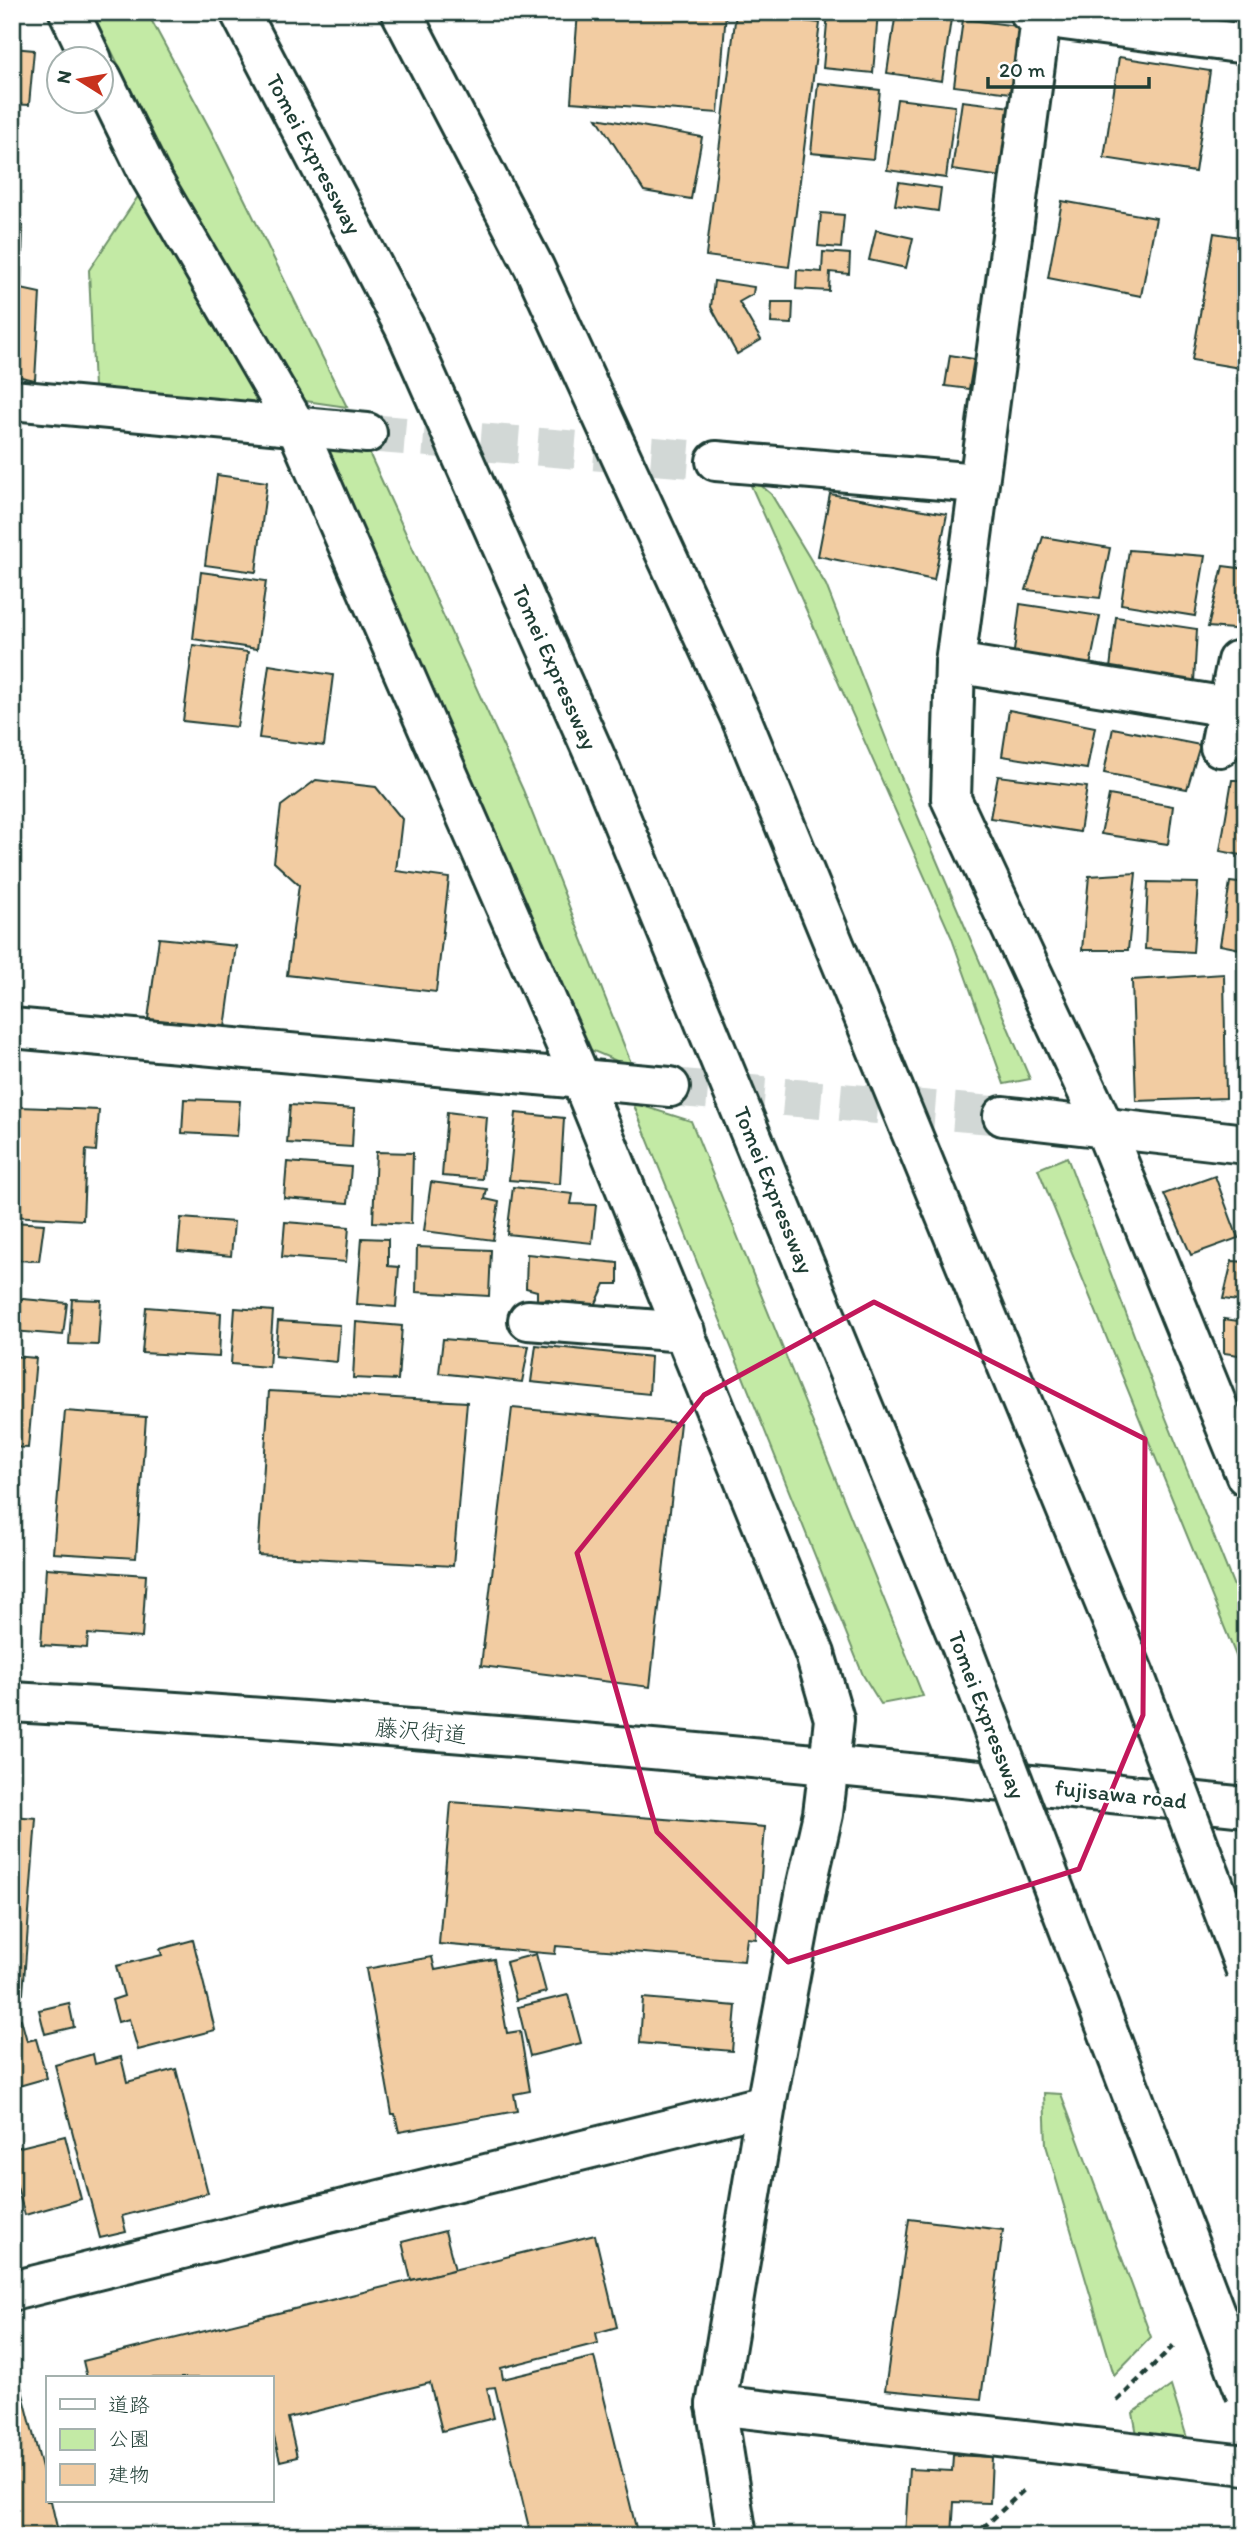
<svg xmlns="http://www.w3.org/2000/svg" width="1258" height="2548" viewBox="0 0 1258 2548" font-family="Itim,'Klee One',sans-serif">
  <style>
    .green { fill: #c3eaa5; stroke: #71946c; stroke-width: 2 }
    .building { fill: #f2cca2; stroke: #1f3d34; stroke-width: 2 }
    .lines { fill: none; stroke-linecap: round; stroke-linejoin: round }
    .minor-tunnel { stroke: #d2d8d6; stroke-width: 38; stroke-dasharray: 38 19; stroke-linecap: butt }
    .minor-casing { stroke: #1f3d34; stroke-width: 44 }
    .highway-casing { stroke: #1f3d34; stroke-width: 44 }
    .path { stroke: #1f3d34; stroke-width: 4.5; stroke-dasharray: 7 5; stroke-linecap: butt }
    .minor { stroke: #fff; stroke-width: 38 }
    .highway { stroke: #fff; stroke-width: 38 }
    .highway-bridge-casing { stroke: #1f3d34; stroke-width: 44; stroke-linecap: butt }
    .highway-bridge { stroke: #fff; stroke-width: 38 }
    .marked { fill: none; stroke: #c2185b; stroke-width: 5; stroke-linejoin: round }
    .labels { text-anchor: middle; stroke-width: 5; stroke-linejoin: round; paint-order: stroke }
    .street-label { font-size: 23px; fill: #1f3d34; stroke: #fff }
  </style>
  <rect width="100%" height="100%" fill="#fff"/>
  <filter id="ink" filterUnits="userSpaceOnUse"><feTurbulence type="fractalNoise" baseFrequency=".0143" numOctaves="2"/><feDisplacementMap in="SourceGraphic" scale="14" xChannelSelector="R" yChannelSelector="G"/><feConvolveMatrix kernelMatrix="1 2 1 2 8 2 1 2 1" color-interpolation-filters="sRGB"/></filter>
  <g filter="url(#ink)">
    <!-- green -->
    <g class="green">
      <path d="M92,12H147L210,129L347,407L285,398Z"/>
      <path d="M141,192L296,426L94,388L89,270Z"/>
      <path d="M365,444L523,790L633,1068L584,1047L316,447Z"/>
      <path d="M745,472L771,494L826,585L901,777L1030,1079L1004,1084L951,936Z"/>
      <path d="M633,1103L691,1121L923,1696L881,1704L863,1675Z"/>
      <path d="M1067,1157L1157,1396L1246,1616V1695L1241,1668L1038,1169Z"/>
      <path d="M1044,2093L1061,2094L1151,2337L1114,2375L1046,2145Z"/>
      <path d="M1171,2386L1191,2451L1138,2440L1133,2413Z"/>
    </g>
    <!-- building -->
    <g class="building">
      <path d="M578,12H726L718,113L571,102Z"/>
      <path d="M828,12H878L873,73L823,68Z"/>
      <path d="M896,12H952L942,81L887,73Z"/>
      <path d="M736,13L820,23L789,267L706,256Z"/>
      <path d="M963,19L1018,26L1010,93L954,86Z"/>
      <path d="M12,48L34,50L29,105L12,104Z"/>
      <path d="M1119,57L1210,71L1195,172L1104,158Z"/>
      <path d="M818,83L880,90L873,159L811,153Z"/>
      <path d="M897,99L955,106L946,178L887,170Z"/>
      <path d="M962,101L1020,108L1010,178L952,170Z"/>
      <path d="M597,118L702,137L691,199L644,191Z"/>
      <path d="M899,182L941,188L938,211L895,205Z"/>
      <path d="M1062,201L1156,218L1141,296L1048,278Z"/>
      <path d="M821,213L844,215L841,248L818,246Z"/>
      <path d="M12,225L23,226L21,289L40,293L35,380L12,375Z"/>
      <path d="M876,230L913,238L906,268L869,260Z"/>
      <path d="M1214,233L1246,238V369L1192,360Z"/>
      <path d="M823,252L850,254L849,274L830,272L829,291L796,289L797,270L822,272Z"/>
      <path d="M714,281L754,287L753,294L739,302L761,340L737,354L711,307Z"/>
      <path d="M772,302H793L792,324L771,323Z"/>
      <path d="M950,355L974,359L969,389L945,386Z"/>
      <path d="M217,475L267,482L256,572L205,565Z"/>
      <path d="M830,494L947,514L934,580L818,556Z"/>
      <path d="M1043,537L1110,548L1100,598L1026,590Z"/>
      <path d="M1129,550L1205,556L1195,616L1121,604Z"/>
      <path d="M1223,566L1246,569V630L1208,627Z"/>
      <path d="M201,572L266,581L257,649L193,639Z"/>
      <path d="M1020,604L1100,616L1089,671L1013,659Z"/>
      <path d="M1116,617L1197,629L1194,682L1110,669Z"/>
      <path d="M193,645L248,652L237,727L183,721Z"/>
      <path d="M269,665L333,675L324,746L259,738Z"/>
      <path d="M1009,710L1095,727L1087,769L1002,756Z"/>
      <path d="M1113,728L1200,745L1187,789L1104,773Z"/>
      <path d="M998,776L1087,787L1080,832L990,818Z"/>
      <path d="M316,780L376,787L402,819L396,871L449,878L436,992L287,975L299,885L274,862L281,806Z"/>
      <path d="M1232,780H1246V856L1220,851Z"/>
      <path d="M1109,795L1173,806L1168,844L1101,834Z"/>
      <path d="M1136,873L1128,950H1082L1089,876Z"/>
      <path d="M1148,882L1198,883L1193,952L1145,949Z"/>
      <path d="M1230,882L1246,884V950L1220,945Z"/>
      <path d="M159,938L236,946L225,1028L148,1019Z"/>
      <path d="M1224,974L1226,1098L1136,1101L1132,980Z"/>
      <path d="M184,1099L240,1101L237,1136L182,1133Z"/>
      <path d="M290,1105L354,1109L352,1147L287,1143Z"/>
      <path d="M19,1107L99,1110L96,1151L86,1150L83,1220L12,1216Z"/>
      <path d="M447,1112L487,1117L482,1179L442,1176Z"/>
      <path d="M516,1113L564,1118L560,1184L509,1180Z"/>
      <path d="M376,1152L413,1153L411,1224L373,1222Z"/>
      <path d="M287,1162L351,1167L348,1203L284,1198Z"/>
      <path d="M1215,1176L1238,1238L1191,1255L1164,1194Z"/>
      <path d="M431,1182L487,1189L485,1199L499,1202L493,1240L424,1231Z"/>
      <path d="M513,1187L573,1194L571,1204L596,1205L592,1243L507,1234Z"/>
      <path d="M181,1218L234,1222L231,1256L178,1251Z"/>
      <path d="M12,1222L44,1224L39,1261L12,1260Z"/>
      <path d="M285,1222L349,1227L346,1262L282,1257Z"/>
      <path d="M362,1238L388,1239V1266L399,1267L396,1307L357,1304Z"/>
      <path d="M417,1247L491,1250L489,1296L416,1292Z"/>
      <path d="M527,1254L618,1263V1284H605L592,1312L549,1309V1299L537,1300V1291L526,1288Z"/>
      <path d="M1232,1261L1246,1262V1302L1223,1299Z"/>
      <path d="M12,1298L67,1303L63,1335L12,1331Z"/>
      <path d="M72,1299L101,1300L98,1345L69,1344Z"/>
      <path d="M146,1307L221,1313L219,1357L142,1353Z"/>
      <path d="M235,1308L273,1311L269,1367L231,1364Z"/>
      <path d="M1224,1319L1246,1322V1356L1224,1353Z"/>
      <path d="M278,1321L340,1325L337,1362L275,1356Z"/>
      <path d="M356,1322L402,1326L398,1380L353,1378Z"/>
      <path d="M443,1339L529,1346L522,1382L439,1373Z"/>
      <path d="M536,1345L651,1357L649,1394L531,1382Z"/>
      <path d="M12,1356L36,1358L28,1448L12,1447Z"/>
      <path d="M269,1391L467,1402L453,1566L258,1555Z"/>
      <path d="M512,1408L680,1423L650,1687L481,1666Z"/>
      <path d="M65,1411L146,1417L136,1558L53,1553Z"/>
      <path d="M46,1568L146,1575L142,1638L88,1634L87,1648L41,1645Z"/>
      <path d="M451,1802L765,1827L756,1939L747,1938L744,1961L556,1946L555,1954L439,1944Z"/>
      <path d="M12,1816L36,1818L23,1994L12,1993Z"/>
      <path d="M193,1940L215,2030L138,2050L129,2019L118,2022L112,2000L124,1996L116,1966L162,1955L160,1949Z"/>
      <path d="M536,1954L546,1992L516,2000L506,1962Z"/>
      <path d="M432,1957L435,1970L494,1959L507,2033L520,2031L530,2091L514,2094L517,2111L399,2132L395,2114H392L366,1969Z"/>
      <path d="M568,1995L581,2043L530,2056L518,2007Z"/>
      <path d="M643,1998L736,2006L732,2051L640,2043Z"/>
      <path d="M69,2003L74,2027L45,2034L39,2010Z"/>
      <path d="M21,2019L27,2041L36,2039L47,2078L12,2088V2021Z"/>
      <path d="M93,2054L95,2064L121,2057L127,2082L176,2069L208,2193L122,2216L126,2232L100,2238L55,2065Z"/>
      <path d="M65,2136L81,2199L25,2215L12,2169V2149Z"/>
      <path d="M909,2219L1003,2230L981,2399L885,2390Z"/>
      <path d="M445,2231L455,2270L411,2280L402,2242Z"/>
      <path d="M595,2235L617,2327L596,2333L598,2343L501,2368L503,2379L594,2357L638,2536H531L495,2387L487,2388L494,2418L442,2431L430,2383L288,2418L297,2457L280,2461L271,2425V2378H87L83,2361Z"/>
      <path d="M12,2351L47,2488V2501H51L59,2536H12Z"/>
      <path d="M953,2455L992,2457L990,2503L954,2502L952,2536H905L909,2469L952,2471Z"/>
    </g>
    <g class="lines">
      <!-- minor-tunnel -->
      <g class="minor-tunnel">
        <path d="M367,433L716,461"/>
        <path d="M670,1087L1003,1116"/>
      </g>
      <defs>
        <g id="minor">
          <path d="M69,12L92,60"/>
          <path d="M1029,12L1041,17L1246,44"/>
          <path d="M1042,12L955,663L951,799L1104,1127L1246,1476"/>
          <path d="M102,78L149,174L296,426L580,1077L815,1654L834,1719L829,1765L823,1814L807,1884L766,2105L716,2405L737,2536"/>
          <path d="M12,400L367,433"/>
          <path d="M716,461L978,483"/>
          <path d="M955,663L1228,707"/>
          <path d="M1220,747L1237,661"/>
          <path d="M12,1028L670,1087"/>
          <path d="M1003,1116L1246,1144"/>
          <path d="M528,1320L685,1332"/>
          <path d="M12,2291L766,2105"/>
          <path d="M716,2405L1246,2465"/>
        </g>
        <g id="highway">
          <path d="M240,12L405,328L598,763L961,1645"/>
          <path d="M401,12L534,267L741,718L1134,1674"/>
          <path d="M12,1702C424,1725 835,1764 1246,1807"/>
        </g>
      </defs>
      <!-- minor casing -->
      <use href="#minor" class="minor-casing"/>
      <!-- highway casing -->
      <use href="#highway" class="highway-casing"/>
      <!-- path -->
      <g class="path">
        <path d="M1117,2401L1176,2343"/>
        <path d="M974,2536L1025,2489"/>
      </g>
      <!-- minor -->
      <use href="#minor" class="minor"/>
      <!-- highway -->
      <use href="#highway" class="highway"/>
      <defs>
        <g id="highway-bridge">
          <path d="M961,1645L1246,2394"/>
          <path d="M1134,1674L1246,1970"/>
        </g>
      </defs>
      <!-- highway-bridge casing -->
      <use href="#highway-bridge" class="highway-bridge-casing"/>
      <!-- highway-bridge -->
      <use href="#highway-bridge" class="highway-bridge"/>
    </g>
  </g>
  <!-- marked area -->
  <path class="marked" d="M874,1302L1145,1439L1143,1715L1079,1869L788,1962L657,1832L577,1553L704,1395Z"/>
  <g class="labels">
    <!-- street labels -->
    <g class="street-label">
      <text transform="translate(314 154) rotate(62)" y="8">Tomei Expressway</text>
      <text transform="translate(555 667) rotate(66)" y="8">Tomei Expressway</text>
      <text transform="translate(774 1190) rotate(68)" y="8">Tomei Expressway</text>
      <text transform="translate(987 1715) rotate(69)" y="8">Tomei Expressway</text>
      <text transform="translate(421 1731) rotate(5)" y="8">藤沢街道</text>
      <text transform="translate(1121 1794) rotate(6)" y="8">fujisawa road</text>
    </g>
  </g>
  <!-- margin -->
  <rect width="1258" height="2548" fill="none" stroke="#fff" stroke-width="42"/>
  <rect x="21" y="21" width="1216" height="2506" fill="none" stroke="#1f3d34" stroke-width="2.5" filter="url(#ink)"/>
  <!-- legend -->
  <rect x="46" y="2376" width="228" height="126" fill="#ffffff" stroke="#a5b1ae" stroke-width="2"/>
  <rect x="60" y="2399" width="35" height="10" fill="#ffffff" stroke="#a5b1ae" stroke-width="2"/>
  <text x="108" y="2412" font-size="21" fill="#1f3d34">道路</text>
  <rect x="60" y="2429" width="35" height="21" fill="#c3eaa5" stroke="#a5b1ae" stroke-width="2"/>
  <text x="108" y="2446" font-size="21" fill="#1f3d34">公園</text>
  <rect x="60" y="2464" width="35" height="21" fill="#f2cca2" stroke="#a5b1ae" stroke-width="2"/>
  <text x="108" y="2482" font-size="21" fill="#1f3d34">建物</text>
  <!-- north arrow -->
  <g transform="translate(80 80) rotate(281)"><circle r="33" fill="#ffffff" stroke="#a5b1ae" stroke-width="2"/>
  <path d="M0-5L12 26L0 18L-12 26Z" fill="#c8321e"/>
  <text y="-10" font-size="19" font-weight="bold" text-anchor="middle" fill="#1f3d34">N</text>
  </g>
  <!-- scale -->
  <path d="M988 77v10h161v-10" fill="none" stroke="#1f3d34" stroke-width="3.5"/>
  <text x="999" y="77" font-size="21" fill="#1f3d34" stroke="#ffffff" stroke-width="5" paint-order="stroke">20 m</text>
</svg>
